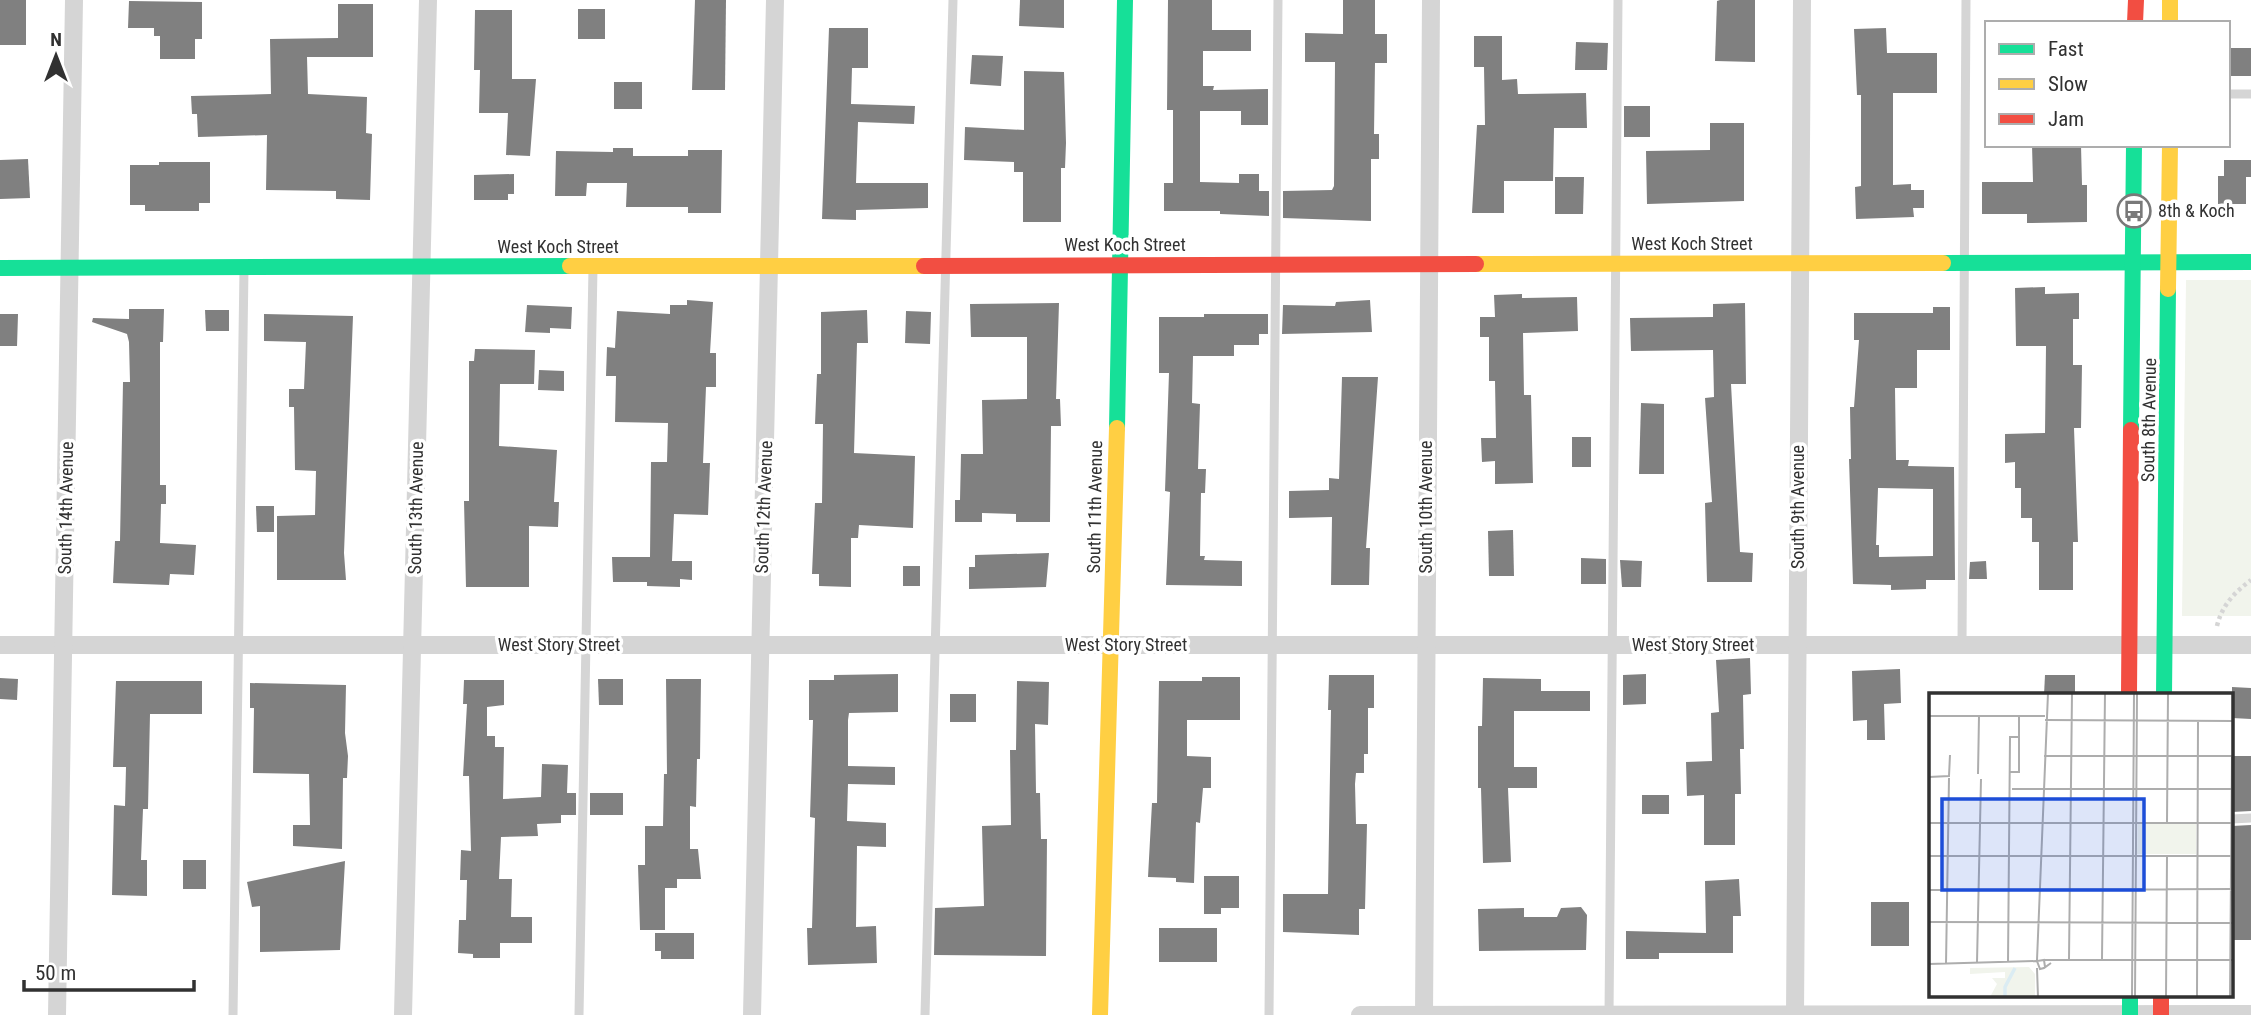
<svg xmlns="http://www.w3.org/2000/svg" width="2251" height="1015" viewBox="0 0 2251 1015" font-family="'Roboto Condensed',sans-serif">
  <style>
    .green { fill: #f1f4ec }
    .building { fill: #808080; fill-rule: evenodd }
    .lines { fill: none; stroke-linecap: round; stroke-linejoin: round }
    .path { stroke: #d5d5d5; stroke-width: 4.5; stroke-dasharray: 3.5 3.5; stroke-linecap: butt }
    .lane { stroke: #d5d5d5; stroke-width: 9 }
    .street { stroke: #d5d5d5; stroke-width: 18 }
    .fast { stroke: #16e098; stroke-width: 16 }
    .slow { stroke: #ffcf43; stroke-width: 16 }
    .jam { stroke: #f24e42; stroke-width: 16 }
    .labels { text-anchor: middle; stroke-width: 7; stroke-linejoin: round; paint-order: stroke }
    .poi-label { font-size: 18px; fill: #313131; stroke: #fff; text-anchor: start }
    .street-label { font-size: 18px; fill: #313131; stroke: #fff }
    .inset-river { fill: none; stroke: #dbecf3; stroke-width: 3.5 }
    .inset-road { fill: none; stroke: #adadad; stroke-width: 2 }
    .view { fill: #1d4ed8; fill-opacity: 0.15; stroke: #1d4ed8; stroke-width: 3.5 }
    .inset-edge { fill: none; stroke: #313131; stroke-width: 3.5 }
  </style>
  <rect width="100%" height="100%" fill="#fff"/>
  <!-- green -->
  <path class="green" d="M2186,280H2251V616H2182Z"/>
  <!-- building -->
  <g class="building">
    <rect x="0" y="0" width="26" height="45"/>
    <path d="M695,0H726L725,90H692Z"/>
    <path d="M1020,0H1064V28L1019,26Z"/>
    <path d="M1168,0H1212V30H1251V51H1203V86H1214L1213,90L1268,89V125H1241V111H1200V182L1239,183V174H1259V191H1269V216L1220,214V211H1164V183H1173V110H1167Z"/>
    <path d="M1343,0H1375V34H1387V63H1375L1374,134H1379V159H1371V221L1283,218V191L1332,190L1334,186L1335,62H1305V33L1343,34Z"/>
    <path d="M1720,0H1755V62L1715,61L1717,1Z"/>
    <path d="M129,1L202,2V39H195V59H160V36H154V28H128Z"/>
    <path d="M338,4H373V57H307L308,94L367,97L366,133L372,134L370,200L336,199V191L266,190L267,135L198,137L197,114H192L191,96L271,94L270,39L338,38Z"/>
    <rect x="578" y="9" width="27" height="30"/>
    <path d="M475,10H512V79H536L530,156L506,155L508,113H479L480,70H474Z"/>
    <path d="M829,28H868V68H852L851,104L915,106L914,124L858,122L856,183H928V208L856,210V220L822,219Z"/>
    <path d="M1886,28L1887,53H1937V93H1893V185L1911,184V190H1924V208H1913L1914,217L1856,219L1855,187L1861,186V95H1857L1854,29Z"/>
    <path d="M1474,36H1502V80L1517,79L1518,94L1586,93L1587,128H1554L1553,181H1504V213H1472L1477,125H1485L1484,67H1474Z"/>
    <path d="M1576,42L1608,43L1607,70H1575Z"/>
    <rect x="2228" y="48" width="23" height="28"/>
    <path d="M972,55L1003,56L1001,86L970,84Z"/>
    <path d="M1024,71L1064,72L1066,143L1065,168H1061V222H1023V172H1014V162L964,160L965,127L1024,130Z"/>
    <rect x="614" y="82" width="28" height="27"/>
    <rect x="1624" y="106" width="26" height="31"/>
    <path d="M1710,123H1744V201L1647,204L1646,151L1710,150Z"/>
    <path d="M2032,145H2081L2082,185H2087V222L2027,223V214H1982V182H2033Z"/>
    <path d="M613,148H633V156H688V150H722L721,213H688V207H626L627,183H587L586,196H555L556,151L613,152Z"/>
    <path d="M28,159L30,198L0,199V160Z"/>
    <path d="M2224,160H2251V177H2246V204H2218V176H2224Z"/>
    <path d="M159,162H210V203H199V211H145V205H130V165H159Z"/>
    <path d="M514,174V194H508V200H474V175Z"/>
    <path d="M1555,177H1584L1583,214H1555Z"/>
    <path d="M2045,287V294L2079,293V319H2073V365H2082L2081,428H2074L2078,542H2073V590H2039V542H2032V518H2021V488H2015V462L2005,463V434L2045,433L2046,346H2016L2015,288Z"/>
    <path d="M1522,294V298L1577,297L1578,331L1523,333L1524,395H1531L1533,483L1495,484V461L1482,462L1481,438H1496L1495,381H1489V337H1480V317H1495L1494,295Z"/>
    <path d="M687,300L713,302L710,353H716V387H706L703,463H710L708,515L674,514L672,561H692V580L680,579V587L647,586V582H613L612,557H650L651,462H667L668,423L615,422L616,376H606L607,347L615,348L617,311L670,314V305H687Z"/>
    <path d="M1370,300L1372,332L1282,334L1283,305L1335,306L1336,302Z"/>
    <path d="M1059,303L1056,399H1060L1061,426H1051L1050,522H1016V514L982,513V522H955V500H960L961,454H983L982,400L1027,399V337H971L970,304Z"/>
    <path d="M1745,303L1746,384H1731L1740,552L1753,553L1752,582H1707L1705,503L1712,502L1705,398L1714,397L1713,350L1631,351L1630,318L1713,317V304Z"/>
    <path d="M527,305L572,307L571,329L550,328V333L525,332Z"/>
    <path d="M1933,307H1950V350H1917V388H1895L1896,460H1909L1908,466L1954,467L1955,580H1926V589L1891,590V585L1853,584L1849,459H1851L1850,407H1854L1859,340H1854V313H1933ZM1878,488L1933,489V556L1879,557V545H1876Z"/>
    <path d="M129,309H164L163,342H160V485H166V504H161L160,543L196,545L194,575L170,574L169,585L113,583L115,541H120L123,382H130L129,342L127,334L92,322L93,318L129,319Z"/>
    <path d="M205,310H229V331H206Z"/>
    <path d="M867,310L868,343H857L854,453L915,456L913,528L859,525L858,538H851V587L819,586V574H812L815,503H822L823,424H815L817,374H821V312Z"/>
    <path d="M906,311L931,312L930,344L905,343Z"/>
    <path d="M0,314H18L17,346H0Z"/>
    <path d="M264,314L353,316L344,553L346,580H277V516L315,515L316,471L295,470L294,407H289V389H304L306,342L264,341Z"/>
    <path d="M1204,314H1268V334H1259V345H1234V356H1193L1192,403L1200,404L1198,469H1206L1205,493H1201L1200,556H1205L1204,560L1242,561V586L1166,585L1170,492L1165,491L1169,373H1159V317H1204Z"/>
    <path d="M475,349L535,350L534,384H500L499,446L557,450L554,502H559L558,527L529,526V587H466L464,501H469V361H474Z"/>
    <path d="M539,370L564,371V391L538,390Z"/>
    <path d="M1342,377H1378L1366,548H1370L1369,585H1331L1332,517L1289,518V491L1329,490V478L1339,479Z"/>
    <path d="M1641,403L1664,404V474H1639Z"/>
    <rect x="1572" y="437" width="19" height="30"/>
    <path d="M256,506H274V532H257Z"/>
    <path d="M1513,530L1514,576H1489L1488,531Z"/>
    <path d="M1049,553L1046,587L969,589V567H975V555Z"/>
    <path d="M1581,558L1606,559V584H1581Z"/>
    <path d="M1620,560L1642,561L1641,587H1622Z"/>
    <path d="M1986,561L1987,579H1969L1970,562Z"/>
    <rect x="903" y="566" width="17" height="20"/>
    <path d="M1750,658L1751,694L1743,695L1744,749H1740L1741,794H1735V845H1704V795L1687,796L1686,762L1712,761L1711,713L1719,712L1716,660Z"/>
    <path d="M1900,669L1901,703L1884,704L1885,740H1867V720L1853,721L1852,671Z"/>
    <path d="M898,674V712L849,713L848,720V766L895,767V785L848,784L847,821L886,823V847L857,846L856,927L876,926L877,963L808,965L807,928H812L815,818L810,817L813,720H809V680H834V675Z"/>
    <path d="M1646,674V704L1623,705V675Z"/>
    <path d="M1329,675H1374V708H1368V754H1364V773H1356L1355,784L1356,824H1367L1365,909H1359V935L1283,932V894H1328L1331,710H1328Z"/>
    <path d="M2045,675H2075V695H2044Z"/>
    <path d="M1202,677H1240V720H1187V756L1211,757V788H1203L1200,823L1196,822L1194,883L1176,882V878L1148,877L1152,803H1157L1159,681H1202Z"/>
    <path d="M0,678L18,679L17,700L0,699Z"/>
    <path d="M1483,678L1541,679V691H1590V711H1514V767H1537V788H1508L1511,862L1483,863L1481,788H1478V726H1482Z"/>
    <path d="M598,679H623V705H599Z"/>
    <path d="M666,679H701L700,759H697L696,807L690,806V849H698L701,879H677V888H665V930H640L638,865H645V826H663L664,774H667Z"/>
    <path d="M464,680H504V705L487,707V736H495V747H504L503,799L541,797L542,764L568,765L567,793H576V815H561V823L537,824L538,836L501,837L499,879H512L511,917H532V943H500V958H473V954L458,953L459,920H466L467,880H460L461,850L471,851L469,776H463L467,704H463Z"/>
    <path d="M116,681H202V714H150L148,809H143L141,860H147V896L112,895L114,805L125,806L126,767H113Z"/>
    <path d="M1017,681L1049,682L1048,725L1035,724L1036,793H1040L1041,839H1047L1046,956L934,955L935,908L984,906L982,826L1011,825L1010,750H1016Z"/>
    <path d="M250,683L346,685L345,733L348,756L347,778H343L342,849L293,846V825H310L309,774L253,773L254,708H250Z"/>
    <path d="M2232,687L2251,688V719L2232,718Z"/>
    <rect x="950" y="694" width="26" height="28"/>
    <path d="M2232,756H2251V811L2232,812Z"/>
    <rect x="590" y="793" width="33" height="22"/>
    <rect x="1642" y="795" width="27" height="19"/>
    <path d="M2251,825V940H2232V826Z"/>
    <rect x="183" y="860" width="23" height="29"/>
    <path d="M345,861L340,950L260,952V906L252,907L247,882Z"/>
    <path d="M1204,876H1239V908H1221V914H1204Z"/>
    <path d="M1739,879L1741,916H1733V953H1659V959H1626V931L1706,933L1705,881Z"/>
    <rect x="1871" y="902" width="38" height="44"/>
    <path d="M1581,907L1587,915L1586,950L1479,951L1478,909L1524,908V917H1557L1561,908Z"/>
    <rect x="1159" y="928" width="58" height="34"/>
    <path d="M655,933H694V959H661V951H655Z"/>
  </g>
  <g class="lines">
    <!-- path -->
    <path class="path" d="M2217,626C2222,605 2235,592 2251,580"/>
    <!-- lane -->
    <g class="lane">
      <path d="M2228,94H2251"/>
      <path d="M1962,645L1966,0"/>
      <path d="M2232,819L2251,818"/>
      <path d="M233,1015L244,269"/>
      <path d="M579,1015L593,268"/>
      <path d="M925,1015L953,0"/>
      <path d="M1269,1015L1278,0"/>
      <path d="M1609,1015L1618,0"/>
    </g>
    <!-- street -->
    <g class="street">
      <path d="M0,645H2251"/>
      <path d="M57,1015L74,0"/>
      <path d="M403,1015L428,0"/>
      <path d="M752,1015L775,0"/>
      <path d="M1360,1015L2251,1014"/>
      <path d="M1424,1015L1431,0"/>
      <path d="M1795,1015L1802,0"/>
    </g>
    <!-- fast -->
    <g class="fast">
      <path d="M1943,263L2251,262"/>
      <path d="M0,268L570,266"/>
      <path d="M1117,428L1125,0"/>
      <path d="M2131,430L2134,145"/>
      <path d="M2164,695L2168,289"/>
      <path d="M2130,996V1015"/>
    </g>
    <!-- slow -->
    <g class="slow">
      <path d="M2170,0V23"/>
      <path d="M1476,264L1943,263"/>
      <path d="M570,266H924"/>
      <path d="M2168,289L2170,145"/>
      <path d="M1100,1015L1117,428"/>
    </g>
    <!-- jam -->
    <g class="jam">
      <path d="M2135,23L2136,0"/>
      <path d="M924,266L1476,264"/>
      <path d="M2129,695L2131,430"/>
      <path d="M2161,996V1015"/>
    </g>
  </g>
  <!-- icons -->
  <defs>
    <symbol id="bus-ring" viewBox="-11 -11 22 22"><circle r="9.5" fill="#fff" stroke="#797979" stroke-width="1.5"/><path d="M-5-6H5V4H4V6H2V4H-2V6H-4V4H-5ZM-3.5-4V0h7V-4ZM-3.5 1.2v1.5H-2V1.2ZM2 1.2v1.5H3.5V1.2Z" fill="#797979"/></symbol>
  </defs>
  <g fill-rule="evenodd">
    <use href="#bus-ring" x="2115" y="192" width="38" height="38"/>
  </g>
  <g class="labels">
    <!-- poi labels -->
    <g class="poi-label">
      <text x="2158" y="217">8th &amp; Koch</text>
    </g>
    <!-- street labels -->
    <g class="street-label">
      <text x="1692" y="250">West Koch Street</text>
      <text x="1125" y="251">West Koch Street</text>
      <text x="558" y="253">West Koch Street</text>
      <text transform="translate(2149 420) rotate(-89)" y="6">South 8th Avenue</text>
      <text transform="translate(764 507) rotate(-88)" y="6">South 12th Avenue</text>
      <text transform="translate(1095 507) rotate(-89)" y="6">South 11th Avenue</text>
      <text transform="translate(1426 507) rotate(-90)" y="6">South 10th Avenue</text>
      <text transform="translate(1798 507) rotate(-90)" y="6">South 9th Avenue</text>
      <text transform="translate(66 508) rotate(-89)" y="6">South 14th Avenue</text>
      <text transform="translate(416 508) rotate(-89)" y="6">South 13th Avenue</text>
      <text x="559" y="651">West Story Street</text>
      <text x="1126" y="651">West Story Street</text>
      <text x="1693" y="651">West Story Street</text>
    </g>
  </g>
  <!-- overview -->
  <g transform="translate(1929 693)">
    <rect width="304" height="304" fill="#fff"/>
    <path d="M209,131H267V161H208ZM100,274L106,281V304H61L68,291L63,285H76V279L41,281V275Z" fill="#f1f4ec"/>
    <path class="inset-river" d="M76,304V294L86,275"/>
    <path class="inset-road" d="M304,0V28M0,23H116M116,27L305,28M115,63H305M80,79H90V24M49,81L50,23M0,84L20,83L21,62M83,96H302M238,129L239,0M0,130H305M0,163H305M0,197L305,196M0,229L305,230M140,266L143,0M173,266L176,0M108,267L119,0M115,267H305M48,269L52,86M79,269L81,44H91M0,271L108,268M17,271L20,85M116,274L115,267L108,268L111,276L115,275L122,270M108,275L109,304M203,304L205,0M206,304L208,0M237,304L238,163M268,304L269,28M301,304L303,63"/>
    <path class="view" d="M13,106H215V197H13Z"/>
    <rect width="304" height="304" class="inset-edge"/>
  </g>
  <!-- legend -->
  <rect x="1985" y="21" width="245" height="126" fill="#ffffff" stroke="#adadad" stroke-width="2"/>
  <rect x="1999" y="44" width="35" height="10" fill="#16e098" stroke="#adadad" stroke-width="2"/>
  <text x="2048" y="56" font-size="21" fill="#313131">Fast</text>
  <rect x="1999" y="79" width="35" height="10" fill="#ffcf43" stroke="#adadad" stroke-width="2"/>
  <text x="2048" y="91" font-size="21" fill="#313131">Slow</text>
  <rect x="1999" y="114" width="35" height="10" fill="#f24e42" stroke="#adadad" stroke-width="2"/>
  <text x="2048" y="126" font-size="21" fill="#313131">Jam</text>
  <!-- north arrow -->
  <g transform="translate(56 56)" stroke="#ffffff" stroke-width="5" paint-order="stroke">
  <path d="M0-5L12 26L0 18L-12 26Z" fill="#313131"/>
  <text y="-10" font-size="19" font-weight="bold" text-anchor="middle" fill="#313131">N</text>
  </g>
  <!-- scale -->
  <path d="M24 980v10h170v-10" fill="none" stroke="#313131" stroke-width="3.5"/>
  <text x="35" y="980" font-size="21" fill="#313131" stroke="#ffffff" stroke-width="5" paint-order="stroke">50 m</text>
</svg>
